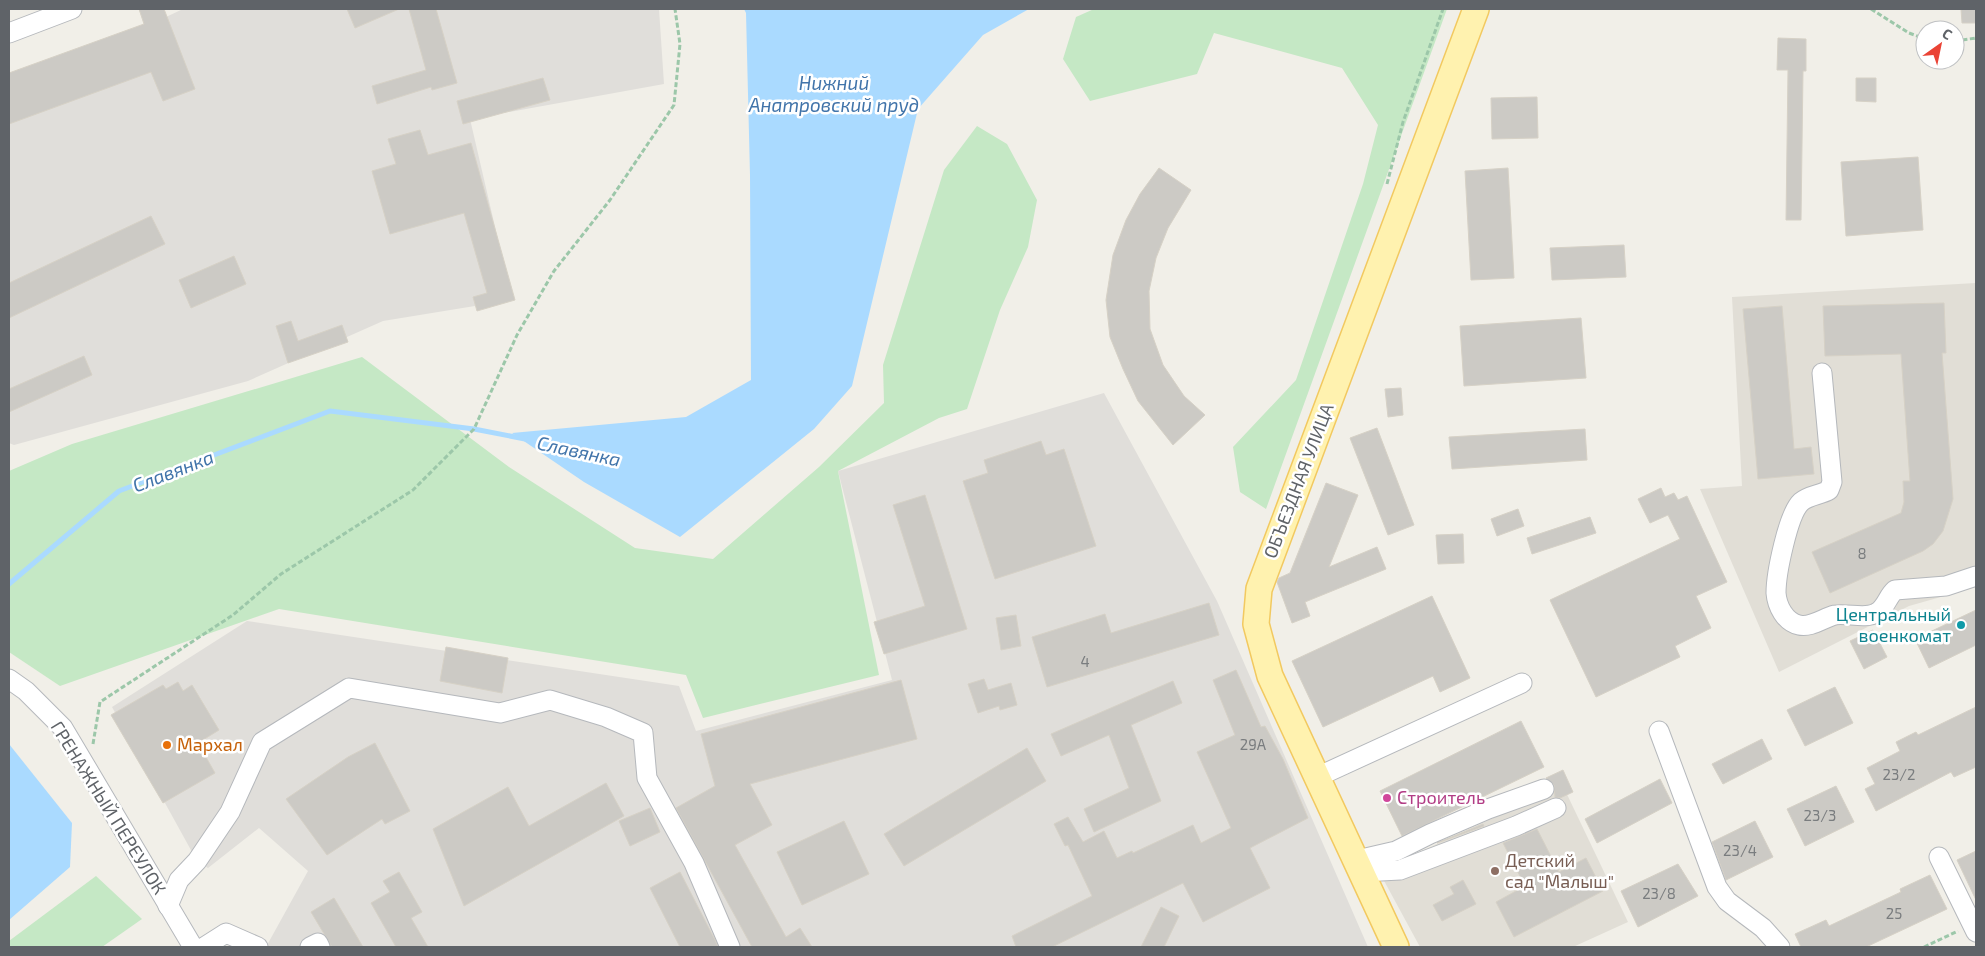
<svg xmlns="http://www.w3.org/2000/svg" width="1985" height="956" viewBox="0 0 1985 956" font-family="'Exo 2',sans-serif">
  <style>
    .industrial { fill: #e0deda }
    .education { fill: #e1ded6 }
    .green { fill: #c5e8c5 }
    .water { fill: #aadaff }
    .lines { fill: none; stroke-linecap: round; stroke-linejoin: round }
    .stream { stroke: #aadaff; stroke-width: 5 }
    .building { fill: #cccac5; stroke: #d6d1c6 }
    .minor-casing { stroke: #b5b8bc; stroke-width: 21 }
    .major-casing { stroke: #f2c960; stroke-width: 28 }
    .path { stroke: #9cc7a9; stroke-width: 3; stroke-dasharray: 5 2.5; stroke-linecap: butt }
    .minor { stroke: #fff; stroke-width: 19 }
    .major { stroke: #fff2af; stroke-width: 25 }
    .culture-dot { fill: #0f9aa8; stroke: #fff; stroke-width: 2 }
    .food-dot { fill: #e8710a; stroke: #fff; stroke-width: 2 }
    .hotel-dot { fill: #d1479c; stroke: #fff; stroke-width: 2 }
    .education-dot { fill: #8d6e63; stroke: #fff; stroke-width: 2 }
    .labels { text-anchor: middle; stroke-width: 5; stroke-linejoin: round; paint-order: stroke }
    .number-label { font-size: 15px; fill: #7a7d7f }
    .street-label { font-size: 18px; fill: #5f6368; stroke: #fff }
    .culture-label { font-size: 18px; fill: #0d838f; stroke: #fff; text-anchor: end }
    .food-label { font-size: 18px; fill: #c56008; stroke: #fff; text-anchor: start }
    .hotel-label { font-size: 18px; fill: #b23c85; stroke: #fff; text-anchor: start }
    .education-label { font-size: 18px; fill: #785e54; stroke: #fff; text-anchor: start }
    .water-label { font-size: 19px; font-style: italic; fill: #4174aa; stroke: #fff }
  </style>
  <rect width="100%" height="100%" fill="#f1efe8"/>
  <!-- industrial -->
  <g class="industrial">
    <path d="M183,9H659L664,84L470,119L512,300L383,321L248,381L14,445L9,443V91Z"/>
    <path d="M1104,393L1217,601L1368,947H266L308,871L259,828L208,868L197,861L112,707L247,621L679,686L696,731L892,680L838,471Z"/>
  </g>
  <!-- education -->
  <g class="education">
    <path d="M1976,283V587L1909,606L1779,672L1700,489L1742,486L1732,297Z"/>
    <path d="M1563,786L1628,922L1573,947H1420L1382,877L1391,865Z"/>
  </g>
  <!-- green -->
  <g class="green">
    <path d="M1094,9H1447L1266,509L1240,492L1233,447L1296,380L1363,184L1378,125L1342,68L1214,33L1197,74L1090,101L1063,59L1076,17Z"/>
    <path d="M977,126L1007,144L1037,200L1028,247L1000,310L967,409L939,418L838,471L879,675L703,718L686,675L279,609L60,686L9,652V471L72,444L362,357L509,467L635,548L713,559L819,467L884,403L883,365L944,170Z"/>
    <path d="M96,876L142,919L102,947H9V941Z"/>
  </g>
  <!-- water -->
  <g class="water">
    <path d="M744,9H1029L983,35L918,109L852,386L814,429L680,537L584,482L512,433L686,417L751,380L750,175L746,13Z"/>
    <path d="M9,744L72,823L70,867L9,920Z"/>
  </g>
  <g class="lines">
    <!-- stream -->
    <path class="stream" d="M9,584L119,491L330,411L474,429L525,439"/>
  </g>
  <!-- building -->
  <g class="building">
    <path d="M139,9H164L195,89L163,101L151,72L9,124V73L144,24Z"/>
    <path d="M347,9H399L355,28Z"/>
    <path d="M409,9H436L457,83L432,90L431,87L377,104L372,86L426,70Z"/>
    <path d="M1961,9H1976V23H1962Z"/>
    <path d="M1778,38L1806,39V71H1803L1801,220H1786L1788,70H1777Z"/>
    <path d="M543,78L550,100L463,124L457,101Z"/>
    <path d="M1856,78H1876V102L1856,101Z"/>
    <path d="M1537,97L1538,138L1492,139L1491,98Z"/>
    <path d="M420,130L428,155L471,143L515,300L477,311L473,297L487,293L464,213L390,234L372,171L396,164L388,139Z"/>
    <path d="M1918,157L1923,230L1846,236L1841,162Z"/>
    <path d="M1159,168L1191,190L1168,228L1156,258L1149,291L1150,329L1163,365L1184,396L1205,415L1173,445L1138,401L1123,369L1110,337L1106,300L1113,255L1126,220L1140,194Z"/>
    <path d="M1508,168L1514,278L1471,280L1465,171Z"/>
    <path d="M151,216L165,244L9,318V283Z"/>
    <path d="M1624,245L1626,277L1552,280L1550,248Z"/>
    <path d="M234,256L246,284L191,308L179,280Z"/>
    <path d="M1944,303L1946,353H1942L1953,499L1943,531L1933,544L1923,551L1830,593L1812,552L1901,513L1904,502L1903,481H1910L1901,354L1825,356L1823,306Z"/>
    <path d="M1782,306L1794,449L1811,447L1814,474L1758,479L1743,309Z"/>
    <path d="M1581,318L1586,378L1464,386L1460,326Z"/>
    <path d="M291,321L298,341L342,325L348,342L288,363L276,326Z"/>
    <path d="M84,356L92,375L9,412V389Z"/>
    <path d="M1401,388L1403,415L1388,417L1385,389Z"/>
    <path d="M1377,428L1414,525L1388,535L1350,438Z"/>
    <path d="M1585,429L1587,460L1452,469L1449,437Z"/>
    <path d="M1041,441L1046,455L1064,449L1096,546L995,579L963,481L988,473L984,460Z"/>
    <path d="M1326,483L1358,495L1329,567L1377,547L1386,569L1305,602L1310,616L1292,623L1277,582L1279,578L1290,573Z"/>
    <path d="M1661,488L1665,497L1674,493L1678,500L1687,496L1727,582L1696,596L1711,628L1675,646L1680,657L1596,697L1550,600L1680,539L1668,515L1650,523L1638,499Z"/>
    <path d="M925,495L967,629L884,654L874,622L925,606L893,505Z"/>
    <path d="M1518,509L1524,526L1497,536L1491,519Z"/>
    <path d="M1590,517L1596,533L1532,554L1527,538Z"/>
    <path d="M1463,534L1464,563L1438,564L1436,535Z"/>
    <path d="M1432,596L1470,678L1440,692L1433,676L1323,727L1292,661Z"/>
    <path d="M1209,603L1219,635L1047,687L1032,637L1105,614L1111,633Z"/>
    <path d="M1976,610V645L1929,668L1915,639Z"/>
    <path d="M1016,615L1021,646L1001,650L996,618Z"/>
    <path d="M1873,630L1887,657L1864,669L1850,641Z"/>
    <path d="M446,647L508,658L502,693L440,681Z"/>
    <path d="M1236,670L1261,727L1265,726L1283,759L1308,818L1250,848L1270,888L1203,922L1183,883L1052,947H1016L1012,936L1092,896L1068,845L1065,846L1054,824L1068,817L1083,842L1104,831L1117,858L1132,851L1133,853L1193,825L1201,843L1231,828L1197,752L1235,735L1213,680Z"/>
    <path d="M984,679L988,690L1011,683L1017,705L1000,710L999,706L978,713L968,684Z"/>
    <path d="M901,680L917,739L750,784L772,825L735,845L786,937L800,928L812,947H752L676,808L715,786L701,734Z"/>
    <path d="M1173,681L1182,703L1131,725L1161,801L1094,832L1084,809L1129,788L1109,735L1061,756L1051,734Z"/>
    <path d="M178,682L183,691L192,685L219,730L198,743L215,773L163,803L111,715L163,685L166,689Z"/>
    <path d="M1835,687L1853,723L1805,746L1787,710Z"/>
    <path d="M1976,707V767L1954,777L1951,772L1876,811L1865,789L1875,784L1867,768L1900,751L1896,742L1916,732L1918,735Z"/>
    <path d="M1521,721L1544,767L1402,836L1380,791Z"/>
    <path d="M1762,739L1772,759L1723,784L1712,764Z"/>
    <path d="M375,743L410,811L385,824L382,819L327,855L286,799L348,757Z"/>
    <path d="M1027,748L1046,781L904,866L884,834Z"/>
    <path d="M1563,770L1573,792L1560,798L1555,797L1554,785L1546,778Z"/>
    <path d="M1660,779L1672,803L1597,843L1585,819Z"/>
    <path d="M606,783L624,816L464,906L433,829L508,787L529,826Z"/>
    <path d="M1836,786L1854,822L1805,846L1787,809Z"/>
    <path d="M650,808L660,832L630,846L619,821Z"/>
    <path d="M844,821L869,874L802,905L777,852Z"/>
    <path d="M1755,821L1773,857L1726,880L1712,842Z"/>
    <path d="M1483,824L1484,826L1437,843Z"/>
    <path d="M1537,829L1559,872L1586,858L1603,891L1514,937L1496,902L1525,886L1503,843Z"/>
    <path d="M1976,851V900L1957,860Z"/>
    <path d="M1678,864L1698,896L1638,927L1621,891Z"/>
    <path d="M399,872L422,912L411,918L428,947H396L371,903L390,892L383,881Z"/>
    <path d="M680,872L715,940L718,947H680L650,888Z"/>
    <path d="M1930,875L1947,909L1866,947H1801L1795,934L1826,920L1829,926L1901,892L1900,889Z"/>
    <path d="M1463,880L1476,904L1442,921L1433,905L1454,894L1450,887Z"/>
    <path d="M334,898L363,947H332L311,912Z"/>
    <path d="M1161,907L1179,916L1164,947H1141Z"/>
  </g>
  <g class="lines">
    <defs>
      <g id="minor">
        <path d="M9,33L72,9"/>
        <path d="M1822,373L1832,482L1829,490C1821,495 1809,495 1801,502C1788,514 1776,574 1776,593C1777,606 1785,622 1799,625C1811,628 1823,618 1835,615C1847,613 1866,619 1876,613C1886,608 1887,597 1895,590L1946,586L1976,576"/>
        <path d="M9,679L26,691L63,728L193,947"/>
        <path d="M1659,731L1717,887L1727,901L1763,928L1780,947"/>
        <path d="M1317,777L1522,683"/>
        <path d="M1939,857L1976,932"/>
        <path d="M1357,860L1396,851L1430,834L1488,809L1544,789"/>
        <path d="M1362,872L1400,870L1516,826L1556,808"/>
        <path d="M168,906L179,880L197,861L230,812L262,742L349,688L500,713L550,700L606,717L643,733L647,778L694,863L730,947"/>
        <path d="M204,947L226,933L258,947"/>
        <path d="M310,947L318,943L320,947"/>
      </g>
      <path id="major" d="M1396,947L1270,676L1256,624L1259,589L1476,9"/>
    </defs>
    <!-- minor casing -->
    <use href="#minor" class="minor-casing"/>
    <!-- major casing -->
    <use href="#major" class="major-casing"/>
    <!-- path -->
    <g class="path">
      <path d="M1871,9L1909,33L1925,39"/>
      <path d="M1955,41L1976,38"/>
      <path d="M1387,184L1403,122L1443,9"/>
      <path d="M93,744L100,702L233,615L281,574L413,490L474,429L517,335L554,271L610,200L674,105L680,44L675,9"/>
      <path d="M1924,947L1958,931"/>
    </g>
    <!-- minor -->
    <use href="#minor" class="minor"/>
    <!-- major -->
    <use href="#major" class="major"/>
  </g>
  <!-- markers -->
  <circle class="culture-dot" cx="1961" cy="625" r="5"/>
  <circle class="food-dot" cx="167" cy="745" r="5"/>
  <circle class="hotel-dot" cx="1387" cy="798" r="5"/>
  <circle class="education-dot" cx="1495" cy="871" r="5"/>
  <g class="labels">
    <!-- number labels -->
    <g class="number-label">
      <text x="1862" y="559">8</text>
      <text x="1085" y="667">4</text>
      <text x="1253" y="750">29А</text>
      <text x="1899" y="780">23/2</text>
      <text x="1820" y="821">23/3</text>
      <text x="1740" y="856">23/4</text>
      <text x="1659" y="899">23/8</text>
      <text x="1894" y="919">25</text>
    </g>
    <!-- street labels -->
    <g class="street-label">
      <text transform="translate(1299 481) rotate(-69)" y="6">ОБЪЕЗДНАЯ УЛИЦА</text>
      <text transform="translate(108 808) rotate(58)" y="6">ГРЕНАЖНЫЙ ПЕРЕУЛОК</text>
    </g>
    <!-- culture labels -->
    <g class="culture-label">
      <text x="1951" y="621">Центральный<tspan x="1951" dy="21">военкомат</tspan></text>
    </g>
    <!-- food labels -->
    <g class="food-label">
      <text x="177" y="751">Мархал</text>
    </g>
    <!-- hotel labels -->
    <g class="hotel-label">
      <text x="1397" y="804">Строитель</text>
    </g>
    <!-- education labels -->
    <g class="education-label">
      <text x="1505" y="867">Детский<tspan x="1505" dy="21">сад "Малыш"</tspan></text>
    </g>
    <!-- water labels -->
    <g class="water-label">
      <text x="834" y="90">Нижний<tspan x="834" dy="22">Анатровский пруд</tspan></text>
      <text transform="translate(579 451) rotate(12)" y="7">Славянка</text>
      <text transform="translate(173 471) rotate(-21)" y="7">Славянка</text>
    </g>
  </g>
  <!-- border -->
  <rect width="1985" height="956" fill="none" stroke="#5f6368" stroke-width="20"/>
  <!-- north arrow -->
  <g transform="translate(1940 45) rotate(33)"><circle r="24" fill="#ffffff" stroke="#bfc1c3"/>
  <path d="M0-4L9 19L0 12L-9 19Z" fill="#ea4335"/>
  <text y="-8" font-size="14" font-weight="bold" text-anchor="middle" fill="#5f6368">С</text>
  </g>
</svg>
